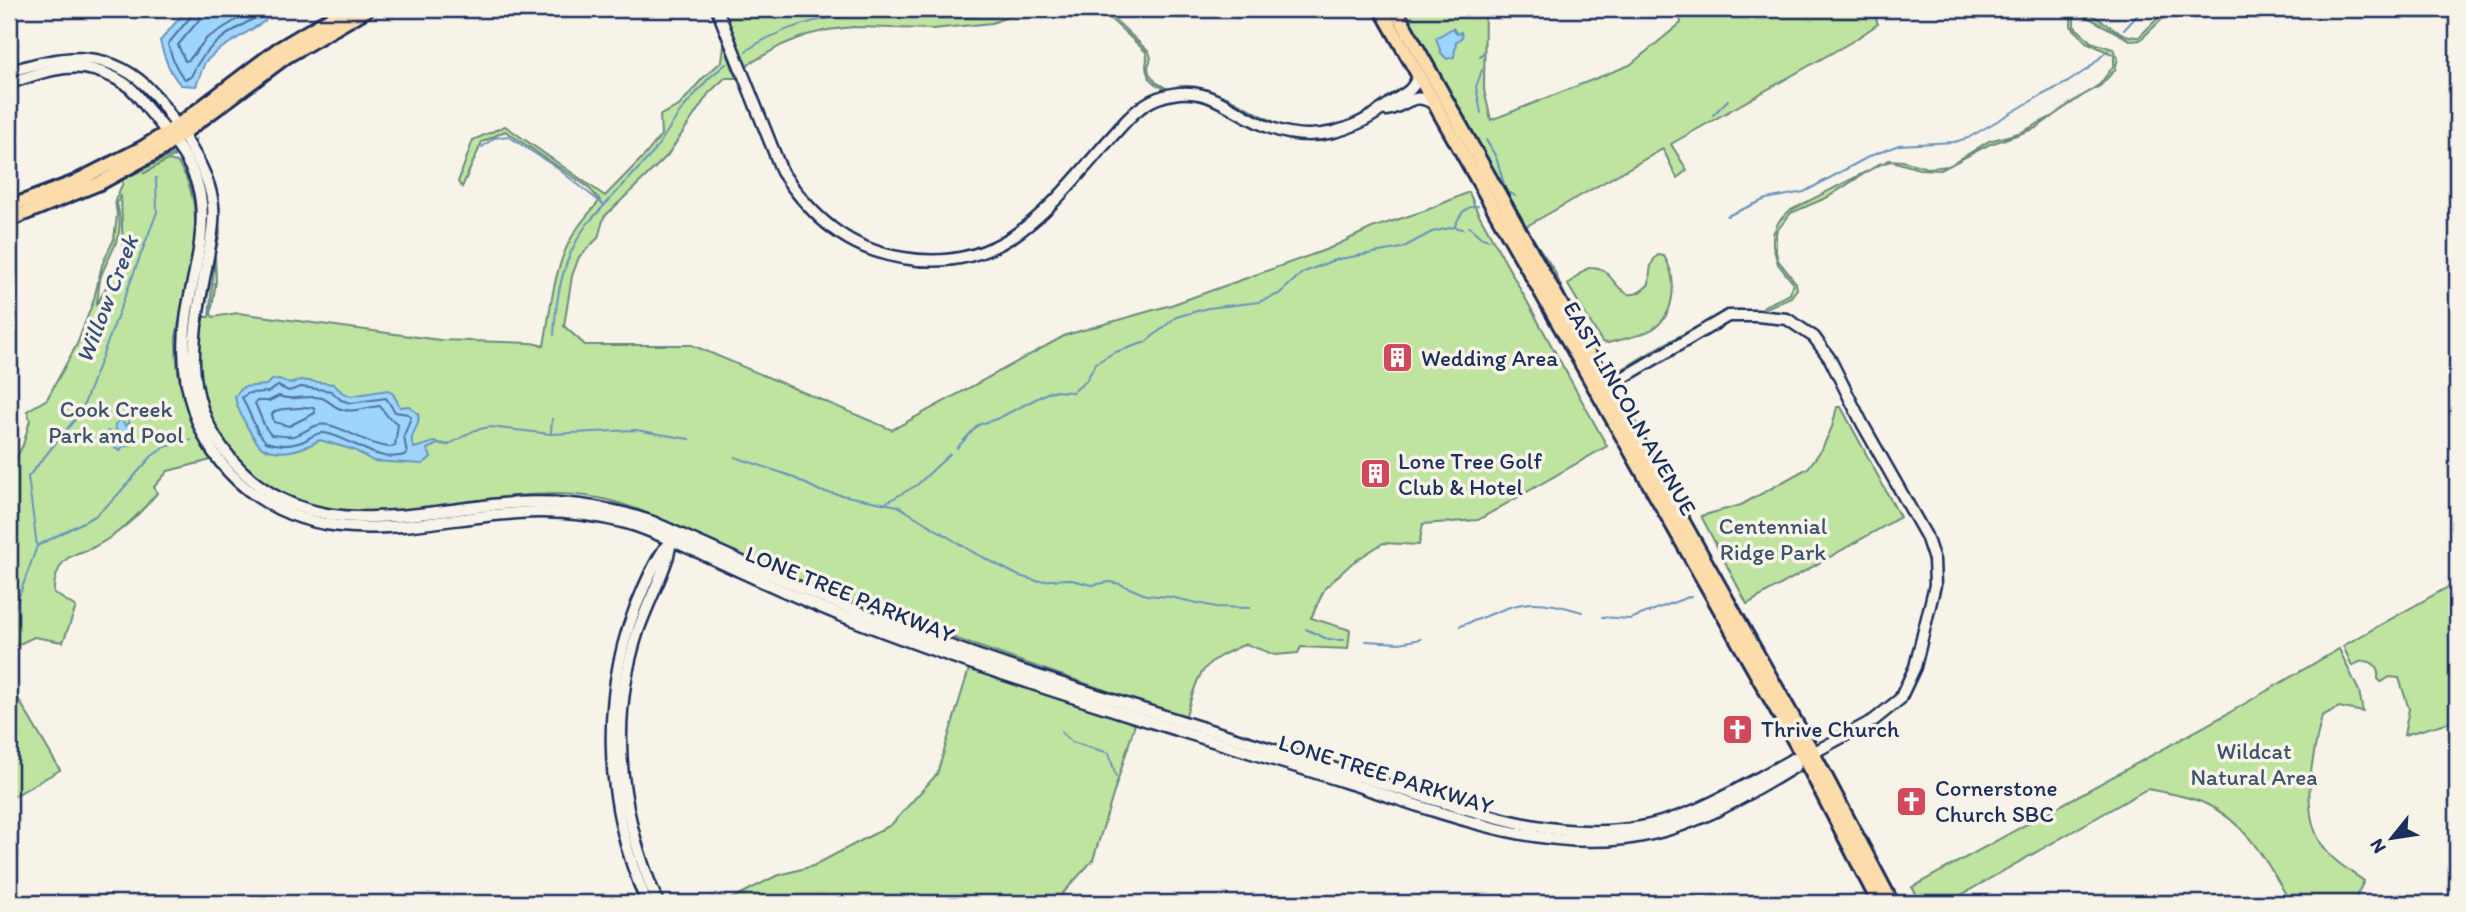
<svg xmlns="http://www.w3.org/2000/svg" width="2466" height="912" viewBox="0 0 2466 912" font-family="Itim,sans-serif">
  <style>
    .green { fill: #bee49f; stroke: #6c8a7e; stroke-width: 2; fill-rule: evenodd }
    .water { fill: #9dd5fc; stroke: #6993bd; stroke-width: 2 }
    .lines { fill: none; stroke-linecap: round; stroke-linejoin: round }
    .shore { stroke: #4f719d; stroke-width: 2 }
    .stream { stroke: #6993bd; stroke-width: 2 }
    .minor-casing { stroke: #1b2f5e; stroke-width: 15 }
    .major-casing { stroke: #1b2f5e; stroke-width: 18 }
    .minor { stroke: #f7f3e8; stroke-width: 10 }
    .major { stroke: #fddcac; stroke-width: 12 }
    .labels { text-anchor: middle; stroke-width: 7; stroke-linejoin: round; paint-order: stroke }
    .poi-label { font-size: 23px; fill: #1b2f5e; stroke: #f7f3e8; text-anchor: start }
    .street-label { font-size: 23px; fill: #1b2f5e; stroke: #f7f3e8 }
    .park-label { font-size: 23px; fill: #3c536b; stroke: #f7f3e8 }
    .water-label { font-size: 24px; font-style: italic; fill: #35507e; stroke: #f7f3e8 }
  </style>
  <rect width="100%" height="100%" fill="#f7f3e8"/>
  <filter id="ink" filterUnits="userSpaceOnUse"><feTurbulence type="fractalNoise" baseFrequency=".0143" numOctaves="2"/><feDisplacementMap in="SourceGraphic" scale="14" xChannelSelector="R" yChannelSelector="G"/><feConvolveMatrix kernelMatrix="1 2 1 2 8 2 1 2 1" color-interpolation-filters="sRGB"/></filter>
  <g filter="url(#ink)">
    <!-- green -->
    <g class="green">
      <path d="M725,9H930L941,13L982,9H1028L992,23L933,29L853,27L828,30L807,35L782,45L735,72L737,78H725L709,93L667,156L604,217L598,238L579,257L572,276L564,326L585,345H692L892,430L1066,335L1171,305L1328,249L1372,228L1427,210L1469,192L1476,209L1607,446L1478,520L1423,524L1419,545L1383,543L1352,563L1325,588L1311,618L1350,630L1348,649L1301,647L1298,653L1275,655L1246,644C1198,664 1200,671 1185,718C1108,691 1031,665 954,638C916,625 877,613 839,598C789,578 740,554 690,532C661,519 630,504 598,498C498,479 386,537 294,498C239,475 202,423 198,364C197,348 200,332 202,317H209L214,265L215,213L192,145C176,157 160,163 143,174L168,160L177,162C213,211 186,282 176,337C175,383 188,421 211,460L168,471L154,487L157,493C139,515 120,534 94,547C86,551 75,553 68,558C58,565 53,582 54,593L76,607L63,642L34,637L9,649V471L23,445L30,420L27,411L47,399L77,344L94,299L102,265L114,239L117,215L115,200L123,183L122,180L174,154L196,139V146L216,194L220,233L215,254L216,281L211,314L213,317L238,313L440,340L532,343L544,346C551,307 554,259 579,226C585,217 593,209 600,200L588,187L505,131L482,142L462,187L458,182L473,140L505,126L605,196L646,154L661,135L660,115L679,106L702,79L722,61L724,45L733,69L742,63L725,17ZM121,195L123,256L96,306C99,296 98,284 102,273C114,245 125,236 117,203Z"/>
      <path d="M1100,9H1104L1149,52L1151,58L1148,67L1149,73L1156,82L1168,89L1205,90L1227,97L1278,124L1299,130L1332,128L1344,124L1403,90L1432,68L1439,76L1402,9H1485L1484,90L1491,120L1630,65L1681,23L1679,9H1872L1878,24L1853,41L1671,144L1687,170L1677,178L1663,149L1525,227L1554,270L1566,298L1588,333L1606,373L1612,375C1655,351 1712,309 1762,310L1764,306L1790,294L1793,283L1778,264L1773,246V234L1779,221L1789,211L1889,160L1903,161L1927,168L1949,166L1989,141L2022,132L2051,117L2100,84L2114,65V55L2086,42L2071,26V9C2098,9 2113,38 2139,37L2166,10L2173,9L2140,40L2132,41L2074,10V26L2091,42L2113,49L2118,58L2115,70L2100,86L2078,98L2036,128L1988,145L1941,170L1919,169L1892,161L1879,164L1828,197L1791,213L1776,232V252L1778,260L1796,283L1797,289L1791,297L1766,308L1764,312L1737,313L1717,320L1610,378L1604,376L1585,334L1564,301L1548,263L1523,229L1451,99L1434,72C1391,100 1334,149 1280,127C1259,118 1240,103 1218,96C1210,94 1201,91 1192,90C1176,89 1153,93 1147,72C1144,65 1149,60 1146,52Z"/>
      <path d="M2416,9H2457V16L2431,15Z"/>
      <path d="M1658,255L1664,256C1678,279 1676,316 1651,330C1638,337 1622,339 1608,343L1602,342L1568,285C1573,280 1582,270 1589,268C1615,260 1618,317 1649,284C1650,274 1649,262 1658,255Z"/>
      <path d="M1837,407H1841L1900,517L1747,604L1701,516L1741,505L1808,468L1822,449L1832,427Z"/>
      <path d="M2457,582V724L2453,721L2404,735L2409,709L2399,678L2390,677L2381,682L2378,679C2380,661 2365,657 2352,666L2343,646Z"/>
      <path d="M2339,649L2359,691L2363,712L2339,707L2322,716C2313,754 2299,809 2322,845C2331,860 2350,871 2364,881L2353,903H2291C2268,865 2249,824 2206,804C2189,796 2166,793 2147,789L1947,903H1922L1912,887L2227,714Z"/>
      <path d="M969,669L1135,724L1093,860L1054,903H723L776,876L813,866L891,825L937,774Z"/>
      <path d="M9,683L60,770L9,799Z"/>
    </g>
    <!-- water -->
    <g class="water">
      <path d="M187,9H274L265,21L217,51L205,62L196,86L181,85C170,74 164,57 160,41Z"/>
      <path d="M1453,28L1457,34L1461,32L1462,37L1456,42L1454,57L1447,59L1441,53L1436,38Z"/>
      <path d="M279,379L290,384L300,380L326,383L333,384L343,393L351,396L388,390L393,394L400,407L409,406L418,414C422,426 406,435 414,448L434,442L450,445L438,444L427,449L431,457L423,464L373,461L354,450L320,440C301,450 284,456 262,448C253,440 236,408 235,396L243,387L266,385L272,380Z"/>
      <path d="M120,419L126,426L129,421L131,429L128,435L132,441L131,445L122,447L120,451L112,445L108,431L119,435L120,432L116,430L115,425Z"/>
    </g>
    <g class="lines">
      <!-- shore -->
      <g class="shore">
        <path d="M193,9L192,15L168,44C171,55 176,71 185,79L191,77C202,47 232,30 259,16L264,9"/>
        <path d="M202,9L199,20L178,45L185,61L189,60L207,38L254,9"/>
        <path d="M278,386L289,391L301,387L325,390L331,391L341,400L351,403L386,398L395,412L408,414L411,417L404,436L407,454C378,466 352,437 324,433C315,432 311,438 304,441C292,446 278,446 266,442L258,432L242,397L249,393L268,392Z"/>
        <path d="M279,396C293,402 307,394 322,398C328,400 331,404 336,407C351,415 365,407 380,406L388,417L398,424L395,446C381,452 347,429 329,425C313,422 307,433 293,436C286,437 278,435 271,435L265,427L255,403L257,401H269Z"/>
        <path d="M305,407L314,408L315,413L289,426L274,422L272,414C278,406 294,410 305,407Z"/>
      </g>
      <!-- stream -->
      <g class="stream">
        <path d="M2124,30L2143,9"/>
        <path d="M746,51C780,27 828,14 869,15C915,16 960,24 1004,9"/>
        <path d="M1480,56L1483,53"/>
        <path d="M1481,113L1476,87L1482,70"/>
        <path d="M1713,115L1728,100"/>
        <path d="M1486,140L1496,157L1506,191"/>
        <path d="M482,147L494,138L508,136L557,168L604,205"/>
        <path d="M1511,193L1515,196"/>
        <path d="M1727,216L1766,199L1804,192L1870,156L1899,145L1954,142L1968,138L2040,96L2068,82L2089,68L2108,50"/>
        <path d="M1455,226C1460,215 1464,206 1478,206"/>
        <path d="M1469,227L1482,238L1489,240"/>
        <path d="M201,329L210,284L214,283"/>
        <path d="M554,335C556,294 563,258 587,224L653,153L680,112L709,78L726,64"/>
        <path d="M551,432L552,419"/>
        <path d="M448,445L475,430L490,427L551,434L636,430L689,439"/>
        <path d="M957,448L978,425L999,418L1051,391L1073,392L1086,381L1096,363L1113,353L1146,342L1176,317L1208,308L1259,302L1279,294L1302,273L1334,260L1402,248L1432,232L1454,227L1463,229"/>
        <path d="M735,457L788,475L820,491L898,506L971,551L1019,576L1037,581L1068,579L1092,585L1110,582L1120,584L1146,595L1170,597L1216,607L1250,608"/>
        <path d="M887,502L917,485L950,454"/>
        <path d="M37,546L95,516L113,500L152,456L165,447L191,440"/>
        <path d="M9,614L13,613L37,546L28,477L81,412L157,212L156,178"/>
        <path d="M1602,617L1630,619L1691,596"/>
        <path d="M1460,626C1515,607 1520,593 1582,612"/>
        <path d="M1306,629L1329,640H1344"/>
        <path d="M1366,641L1399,643L1421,639"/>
        <path d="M1061,732L1072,742L1109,753L1116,777"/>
      </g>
      <defs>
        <g id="minor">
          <path d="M717,9L782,172C812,217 847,249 903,258C1002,275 1049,208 1107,142C1122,126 1136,106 1158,98C1209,80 1229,113 1271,128C1313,144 1355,131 1389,104C1401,95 1414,92 1418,75"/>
          <path d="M9,72C63,54 112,47 154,94C164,104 171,118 179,129C194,152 210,177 213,205C215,226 209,248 206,268C193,334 181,392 224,450C298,550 410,511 513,503C561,500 607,506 653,522C716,550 778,579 842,605C992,666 1148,710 1303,759C1349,773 1395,788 1442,802C1503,820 1556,836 1620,830C1684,824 1738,789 1793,759L1796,762"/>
          <path d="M9,83C33,76 58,65 84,68C98,70 113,76 125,84C135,90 140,99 147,108C170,136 197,164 201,202C205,239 193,276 187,312C176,383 196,455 258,497C336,550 430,519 517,513C554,510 590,514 626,523C651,530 675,542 698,552C745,574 792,596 840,615C1005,680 1176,729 1345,782C1434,810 1530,850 1624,839C1689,831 1742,799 1796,766V762L1874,720L1900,699L1915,667L1935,585L1934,560L1926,536L1862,423L1830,359L1814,337L1787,319L1757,316H1728L1602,390"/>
          <path d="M1386,110C1407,107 1412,90 1434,104"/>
          <path d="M647,903C604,805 598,690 642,592C650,573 658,556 670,541"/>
          <path d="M658,903C620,816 608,723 638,631C647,605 660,581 668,556C670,549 670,542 673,535"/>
        </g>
        <g id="major">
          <path d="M1381,9L1804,758L1879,903"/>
          <path d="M1395,9L1813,753L1892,903"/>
          <path d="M9,207L73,183L142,148L177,126L277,50L346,9"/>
          <path d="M9,220L100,183L162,149L287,56L368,9"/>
        </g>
      </defs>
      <!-- minor casing -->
      <use href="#minor" class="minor-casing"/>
      <!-- major casing -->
      <use href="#major" class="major-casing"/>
      <!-- minor -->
      <use href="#minor" class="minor"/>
      <!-- major -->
      <use href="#major" class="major"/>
    </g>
  </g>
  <!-- icons -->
  <defs>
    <symbol id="building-square" viewBox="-11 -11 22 22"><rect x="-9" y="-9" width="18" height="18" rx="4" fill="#d1495b" stroke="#f7f3e8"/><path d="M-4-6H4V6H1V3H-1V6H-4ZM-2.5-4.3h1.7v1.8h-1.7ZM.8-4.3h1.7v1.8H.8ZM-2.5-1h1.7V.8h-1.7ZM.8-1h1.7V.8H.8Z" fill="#fff"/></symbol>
    <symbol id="church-square" viewBox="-11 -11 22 22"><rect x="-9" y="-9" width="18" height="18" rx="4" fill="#d1495b" stroke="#f7f3e8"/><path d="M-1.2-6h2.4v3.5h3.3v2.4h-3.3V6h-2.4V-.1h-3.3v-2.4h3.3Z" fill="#fff"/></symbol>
  </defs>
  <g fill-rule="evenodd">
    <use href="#building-square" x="1380" y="340" width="35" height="35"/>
    <use href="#building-square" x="1358" y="456" width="35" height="35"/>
    <use href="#church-square" x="1720" y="712" width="35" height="35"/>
    <use href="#church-square" x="1894" y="784" width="35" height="35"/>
  </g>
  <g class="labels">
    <!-- poi labels -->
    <g class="poi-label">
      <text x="1421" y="366">Wedding Area</text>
      <text x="1398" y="469">Lone Tree Golf<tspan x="1398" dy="26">Club &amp; Hotel</tspan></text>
      <text x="1761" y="737">Thrive Church</text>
      <text x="1935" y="796">Cornerstone<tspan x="1935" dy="26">Church SBC</tspan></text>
    </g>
    <!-- street labels -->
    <g class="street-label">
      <text transform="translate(1630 408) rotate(60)" y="8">EAST LINCOLN AVENUE</text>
      <text transform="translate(850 594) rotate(22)" y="8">LONE TREE PARKWAY</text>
      <text transform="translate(1386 774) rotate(17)" y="8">LONE TREE PARKWAY</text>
    </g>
    <!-- park labels -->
    <g class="park-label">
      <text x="116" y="417">Cook Creek<tspan x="116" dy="26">Park and Pool</tspan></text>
      <text x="1773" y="534">Centennial<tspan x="1773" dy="26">Ridge Park</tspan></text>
      <text x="2254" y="759">Wildcat<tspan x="2254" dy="26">Natural Area</tspan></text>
    </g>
    <!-- water labels -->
    <g class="water-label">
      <text transform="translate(107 299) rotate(-69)" y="8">Willow Creek</text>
    </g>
  </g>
  <!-- margin -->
  <rect width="2466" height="912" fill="none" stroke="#f7f3e8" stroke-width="35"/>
  <rect x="18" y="18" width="2431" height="877" fill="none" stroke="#1b2f5e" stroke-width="2.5" filter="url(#ink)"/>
  <!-- north arrow -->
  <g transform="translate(2392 838) rotate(240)" stroke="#f7f3e8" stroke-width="5" paint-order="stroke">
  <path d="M0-5L12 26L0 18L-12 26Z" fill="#1b2f5e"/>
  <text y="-10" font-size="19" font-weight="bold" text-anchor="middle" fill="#1b2f5e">N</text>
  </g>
</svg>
